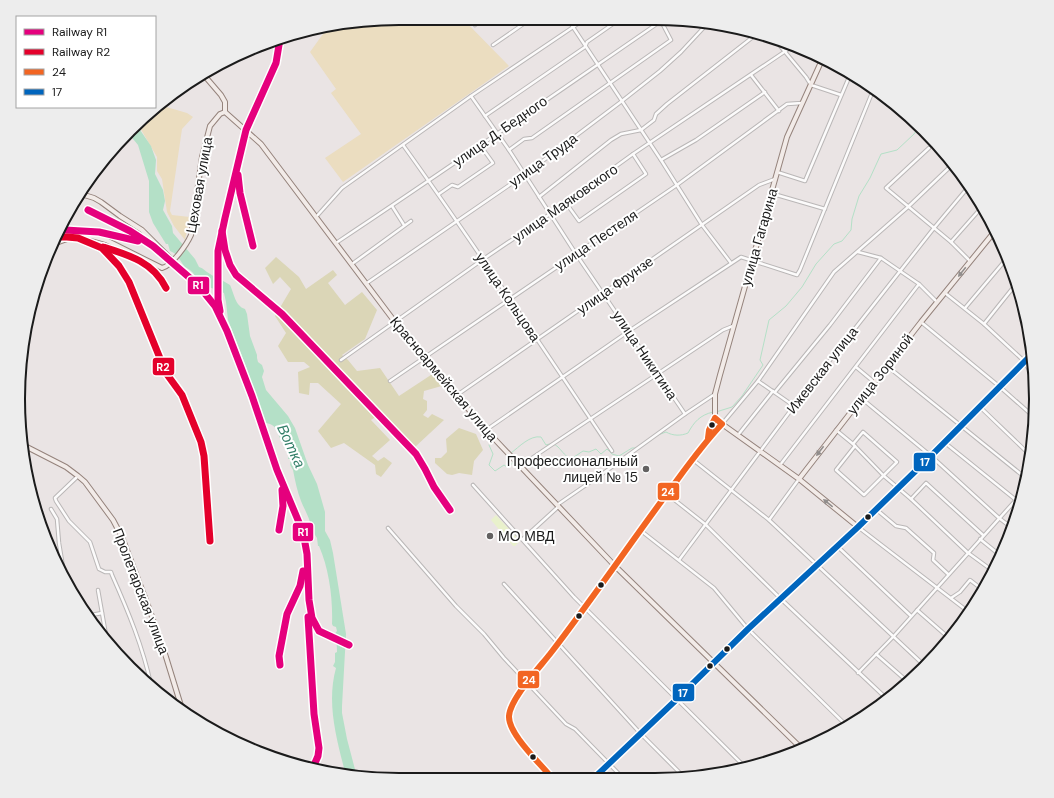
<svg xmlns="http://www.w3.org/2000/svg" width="1054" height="798" viewBox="0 0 1054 798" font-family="'DM Sans',sans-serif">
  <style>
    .grass { fill: #ebddc0 }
    .forest { fill: #dbd6b7 }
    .park { fill: #e9f1cc }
    .water { fill: #b4e0c7 }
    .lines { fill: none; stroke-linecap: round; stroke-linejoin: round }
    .stream { stroke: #b4e0c7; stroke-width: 1 }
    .street-casing { stroke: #bab7b7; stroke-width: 4.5 }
    .secondary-casing { stroke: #95837c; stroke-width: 6 }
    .street { stroke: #fcfbfb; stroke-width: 2.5 }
    .secondary { stroke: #f2ebe8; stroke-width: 4 }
    .bus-1-casing { stroke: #fff; stroke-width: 9 }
    .bus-2-casing { stroke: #fff; stroke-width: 9 }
    .bus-1 { stroke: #f26522; stroke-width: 6 }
    .bus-2 { stroke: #0065bd; stroke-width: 6 }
    .rail-1-casing { stroke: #fff; stroke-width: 10 }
    .rail-2-casing { stroke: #fff; stroke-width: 10 }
    .rail-1 { stroke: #e5007d; stroke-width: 7 }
    .rail-2 { stroke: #e4002b; stroke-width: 7 }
    .oneway { fill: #918d8c }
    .bus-dot { fill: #1b1b1b; stroke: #fff; stroke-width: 1.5 }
    .poi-dot { fill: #636161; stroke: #fff; stroke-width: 1.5 }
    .labels { text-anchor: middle; stroke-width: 4; stroke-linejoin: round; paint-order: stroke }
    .street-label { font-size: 14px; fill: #1b1b1b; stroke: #fff }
    .poi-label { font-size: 14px; fill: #1b1b1b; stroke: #fff; text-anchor: end }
    .water-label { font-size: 15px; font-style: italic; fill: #35806a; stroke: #fff }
    .rim { fill: none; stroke: #1b1b1b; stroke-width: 2 }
    .line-badge { stroke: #fff; stroke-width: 1.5 }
    .badge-label { font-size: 11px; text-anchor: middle; font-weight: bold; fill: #fff }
  </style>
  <rect width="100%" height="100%" fill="#eae4e4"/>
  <!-- grass -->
  <g class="grass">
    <path d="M399,18H462L509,66L343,182L325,158L361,134L331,93L336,89L310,52L328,27Z"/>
    <path d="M163,106L187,113L193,117L182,129L170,211L172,215L190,217L185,240L174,226L167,212L162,179L157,171V157L139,126Z"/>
  </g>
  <!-- forest -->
  <g class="forest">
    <path d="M276,257L299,277L306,289L333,270L337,275L328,283L345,305L362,292L377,310L365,339L342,355L348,360L357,371L380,368L399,396L434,373L445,385L424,391L423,399L427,401V410L423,415L428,418L432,414L444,420L415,447L377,416L371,420L390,440L372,456L378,461L384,457L392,463L381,477L376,474L375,465L344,443L331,448L318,431L341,404L318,383H310L309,395L299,393L298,372L310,367L304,362H288L278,346L286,333L275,316L291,289L280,277L273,284L265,268Z"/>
    <path d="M459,428L476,434L483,450L474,461L472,475L459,473L452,475L447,474L435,463V458H441L447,452L446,439Z"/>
  </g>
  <!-- park -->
  <path class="park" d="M496,515L520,541L515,546H513L491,520Z"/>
  <!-- water -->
  <path class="water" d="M138,127L151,146L156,160L155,174L163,190L165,201L163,210L172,226L173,233L195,259L199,267C203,268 204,270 207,272C214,277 222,280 230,285C234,293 235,306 245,309L247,314L250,336L257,355V358L258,362L262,365L264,371L262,377L266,390L288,416L295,428L308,465L317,484L325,512V531L330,540L333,553L346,634L342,706V713L347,739L357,777L346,776C337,740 326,704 336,668L333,666L335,662V653L337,652C337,646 337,641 332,637L337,631L336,627L333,626L332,624C333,598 329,569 319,546H318L317,538L313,532L311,534C313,523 305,511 301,501C297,491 295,480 293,470L290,465L291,459H288L289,452L283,443L282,442C277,433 278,425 266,423L258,404L247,369L228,320L226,302L224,293L204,285L202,282C196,280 195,274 191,271C189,269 187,268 185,267C178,259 180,255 170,251L168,244H166L153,223L149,212V181L138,145L129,134Z"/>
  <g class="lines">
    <!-- stream -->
    <g class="stream">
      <path d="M716,412L732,407L742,396L763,365L760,360L769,320L786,306L802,287L816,264L834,244L842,241L851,230L852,219L859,196L870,178L881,154L897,150L914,134L920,126"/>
      <path d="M658,435L666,432C673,436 681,436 688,433C694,422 700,415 713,412"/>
      <path d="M489,445L493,454L489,465L495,471L504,465L507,467L513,463L512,460"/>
      <path d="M511,455V453C519,447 530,435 541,437L546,445C559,440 560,454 571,459L583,451L589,452L596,449L601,454L607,449L612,454L619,456L632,448H637"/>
    </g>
    <defs>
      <g id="street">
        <path d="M567,18L661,160L702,225L731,263"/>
        <path d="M475,25L484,18"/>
        <path d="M776,41L806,77L811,85L841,95"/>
        <path d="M493,45L532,18"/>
        <path d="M751,75L779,111"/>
        <path d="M471,96L509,150L576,254L685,414"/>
        <path d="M485,116L585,47L587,42L620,19"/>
        <path d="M403,145C475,245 543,348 612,451"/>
        <path d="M929,148L886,188L951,242L970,261"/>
        <path d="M509,150L524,139L532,138L671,40L660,19"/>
        <path d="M661,160L696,140L765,92"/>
        <path d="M777,172L805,181L850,75"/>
        <path d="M770,193L825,209"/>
        <path d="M439,194L452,185L458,187L493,163L480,145"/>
        <path d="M539,197L611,140L621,134L641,130L654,120L656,114L667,104L758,33"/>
        <path d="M566,203L579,221L646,174L633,154"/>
        <path d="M392,206L404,225"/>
        <path d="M316,217L342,188L471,96L585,19"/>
        <path d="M951,242L982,207"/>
        <path d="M336,243C446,170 555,94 664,19"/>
        <path d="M858,252L881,258L919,284L937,302"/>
        <path d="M352,264L411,221"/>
        <path d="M367,283L524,175L622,101L660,71L681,52L708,23"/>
        <path d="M945,293L984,324L1024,361L1034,378"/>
        <path d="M965,308L1008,257"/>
        <path d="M921,322L1000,387L1034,417"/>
        <path d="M984,324L1016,284"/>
        <path d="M341,360L482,260L550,214L633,154L790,48"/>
        <path d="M887,366L1027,479"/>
        <path d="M856,367L874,382"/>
        <path d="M390,381L677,185L787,104L802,103"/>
        <path d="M758,381L794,406"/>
        <path d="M775,392L830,325L881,258"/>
        <path d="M457,395L759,185L775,179"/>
        <path d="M861,398L931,456L999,518L1012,528"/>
        <path d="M980,407L1030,455"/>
        <path d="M722,424L758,381L834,272L908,207L953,164"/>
        <path d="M486,430L629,331L741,257L797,275L800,270L874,88"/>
        <path d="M836,430L853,444L884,476L911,499L967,552L993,571"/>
        <path d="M738,435L773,391"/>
        <path d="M944,442L1016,500"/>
        <path d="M853,444L863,432L897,462L864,495L836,470L855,446"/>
        <path d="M692,459L769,520L926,667"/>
        <path d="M780,465L919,284"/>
        <path d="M520,466L723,330L733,326"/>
        <path d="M78,476L55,498L56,501L69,521L90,542L99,569L105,572H111L112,575C128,611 143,647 151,685"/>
        <path d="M473,485L574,597L745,767"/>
        <path d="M667,494L705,524L781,599L887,699"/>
        <path d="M911,499L926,483L983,535"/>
        <path d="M557,505L602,474L685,414L715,394"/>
        <path d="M51,509L57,519L59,543L64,573"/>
        <path d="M36,510L41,512"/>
        <path d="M877,510L896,526L906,528L934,553L933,560L948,574"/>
        <path d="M769,520L799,479"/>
        <path d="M858,527L970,613"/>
        <path d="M388,528L456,606L484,634L504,658L566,724L575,729L622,777"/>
        <path d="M640,530L714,588L748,629L847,726"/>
        <path d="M523,539L558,507"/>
        <path d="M980,539L996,552L1003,553"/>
        <path d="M837,546L911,616"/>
        <path d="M679,560L794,406L934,228L970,185"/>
        <path d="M504,584L640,733L684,777"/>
        <path d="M98,590L107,641"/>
        <path d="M951,598L960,592L970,580L983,590"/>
        <path d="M917,610L949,638"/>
        <path d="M86,616L102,613"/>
        <path d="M876,654L908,682"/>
        <path d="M923,664L948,638"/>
        <path d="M858,673L893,637L1023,492"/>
      </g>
      <g id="secondary">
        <path d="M203,74L221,95L225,102V112"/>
        <path d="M225,112L261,144L395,322L486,430L615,566L801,748"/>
        <path d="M81,194L94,198L101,202L120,216L142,230L173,261"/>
        <path d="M53,244C75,236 83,232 106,240L162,268C172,266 187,244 191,235L202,157L210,126L220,114L225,112"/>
        <path d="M715,418V394L720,375L787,137L821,62"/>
        <path d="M722,424L799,479L858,527"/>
        <path d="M23,445L66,467L78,476L85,482L113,520L122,537L149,608L166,657L182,709"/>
        <path d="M799,479L921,322L995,231"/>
        <path d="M201,723C208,724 215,725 217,733"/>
        <path d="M551,777C540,763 508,734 509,716C510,699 539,668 550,654C590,602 627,548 666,495C684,471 701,446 722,424L715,418L709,430L708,438"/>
        <path d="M595,777L676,700L748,629L858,527L931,456L1032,354"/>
      </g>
    </defs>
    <!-- street casing -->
    <use href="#street" class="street-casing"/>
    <!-- secondary casing -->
    <use href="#secondary" class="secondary-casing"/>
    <!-- street -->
    <use href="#street" class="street"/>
    <!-- secondary -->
    <use href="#secondary" class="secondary"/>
    <defs>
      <path id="bus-1" d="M551,777C540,763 508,734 509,716C510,699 539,668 550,654C590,602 627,548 666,495C684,471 701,446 722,424L715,418L709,430L708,438"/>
      <path id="bus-2" d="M595,777L676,700L748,629L858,527L931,456L1032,354"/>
    </defs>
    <!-- bus-1 casing -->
    <use href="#bus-1" class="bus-1-casing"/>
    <!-- bus-2 casing -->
    <use href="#bus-2" class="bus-2-casing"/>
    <!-- bus-1 -->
    <use href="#bus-1" class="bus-1"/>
    <!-- bus-2 -->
    <use href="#bus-2" class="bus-2"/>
    <defs>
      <g id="rail-1">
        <path d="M238,175L240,193L253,246"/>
        <path d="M88,210L130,231L153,246L198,285L215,306L227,331L252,396L277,470L303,532L307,554L309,600L312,618L319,631L349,645"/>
        <path d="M65,230L99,232L138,241"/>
        <path d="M222,231L225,250L230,265L236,275L282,314L416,454L425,469L434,487L450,510"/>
        <path d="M220,311L218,300V251L225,218L246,130L276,63L280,39"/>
        <path d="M279,530L283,506L282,490"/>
        <path d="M308,617L314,714L319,748L318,756L315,763"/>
        <path d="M280,665L279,656L287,614L300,586L303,571"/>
      </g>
      <g id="rail-2">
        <path d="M55,237H67L78,238L102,248L119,266L129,282L166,373L182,395L201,442L204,456L210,541"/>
        <path d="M103,247C129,255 153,262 166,288"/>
      </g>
    </defs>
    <!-- rail-1 casing -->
    <use href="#rail-1" class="rail-1-casing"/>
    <!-- rail-2 casing -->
    <use href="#rail-2" class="rail-2-casing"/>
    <!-- rail-1 -->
    <use href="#rail-1" class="rail-1"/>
    <!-- rail-2 -->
    <use href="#rail-2" class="rail-2"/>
  </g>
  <!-- one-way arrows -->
  <defs><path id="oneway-solid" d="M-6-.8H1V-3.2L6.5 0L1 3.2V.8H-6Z"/></defs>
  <g class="oneway">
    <use href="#oneway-solid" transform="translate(962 272) rotate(129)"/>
    <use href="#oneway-solid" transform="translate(820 451) rotate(127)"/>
    <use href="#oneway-solid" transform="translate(828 503) rotate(-141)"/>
  </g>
  <!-- markers -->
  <g class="bus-dot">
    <circle cx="712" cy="425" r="3.5"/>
    <circle cx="868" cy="517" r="3.5"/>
    <circle cx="601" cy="585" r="3.5"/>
    <circle cx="579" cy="616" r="3.5"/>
    <circle cx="727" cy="649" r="3.5"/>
    <circle cx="710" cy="666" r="3.5"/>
    <circle cx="533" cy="757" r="3.5"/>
  </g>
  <g class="poi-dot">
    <circle cx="646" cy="469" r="4"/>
    <circle cx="490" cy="536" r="4"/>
  </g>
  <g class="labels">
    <!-- street labels -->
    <g class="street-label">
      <text transform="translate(500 131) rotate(-35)" y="5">улица Д. Бедного</text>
      <text transform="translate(543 160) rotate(-36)" y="5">улица Труда</text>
      <text transform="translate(199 185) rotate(-80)" y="5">Цеховая улица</text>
      <text transform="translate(565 203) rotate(-35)" y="5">улица Маяковского</text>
      <text transform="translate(759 237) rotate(-74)" y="5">улица Гагарина</text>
      <text transform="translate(596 240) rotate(-34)" y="5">улица Пестеля</text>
      <text transform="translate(615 285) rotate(-35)" y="5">улица Фрунзе</text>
      <text transform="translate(508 297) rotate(56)" y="5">улица Кольцова</text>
      <text transform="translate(645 355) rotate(56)" y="5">улица Никитина</text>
      <text transform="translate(822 370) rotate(-52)" y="5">Ижевская улица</text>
      <text transform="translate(880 374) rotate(-52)" y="5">улица Зориной</text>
      <text transform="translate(444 379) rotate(50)" y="5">Красноармейская улица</text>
      <text transform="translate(141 591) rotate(69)" y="5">Пролетарская улица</text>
    </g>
    <!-- poi labels -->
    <g class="poi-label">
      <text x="638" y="466">Профессиональный<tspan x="638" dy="16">лицей № 15</tspan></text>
      <text x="498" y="541" text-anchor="start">МО МВД</text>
    </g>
    <!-- water labels -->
    <g class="water-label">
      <text transform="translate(291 446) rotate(65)" y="5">Вотка</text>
    </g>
  </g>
  <!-- crop -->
  <path d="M0 0H1054V798H0ZM399 25H655A374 374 0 0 1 1029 399V399A374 374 0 0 1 655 773H399A374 374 0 0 1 25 399V399A374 374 0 0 1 399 25Z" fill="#ededed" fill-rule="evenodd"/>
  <path class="rim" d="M399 25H655A374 374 0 0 1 1029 399V399A374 374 0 0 1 655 773H399A374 374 0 0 1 25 399V399A374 374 0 0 1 399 25Z"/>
  <g class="line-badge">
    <rect x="187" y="276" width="23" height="19" rx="4" fill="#e5007d"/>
    <rect x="152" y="357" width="23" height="19" rx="4" fill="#e4002b"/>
    <rect x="913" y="452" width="23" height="20" rx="4" fill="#0065bd"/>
    <rect x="657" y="482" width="23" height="19" rx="4" fill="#f26522"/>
    <rect x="292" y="522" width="22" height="20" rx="4" fill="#e5007d"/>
    <rect x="517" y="670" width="23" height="19" rx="4" fill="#f26522"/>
    <rect x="672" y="683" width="23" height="19" rx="4" fill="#0065bd"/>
  </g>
  <g class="badge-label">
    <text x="198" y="289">R1</text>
    <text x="163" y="371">R2</text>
    <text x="925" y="466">17</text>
    <text x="668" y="496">24</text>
    <text x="303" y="536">R1</text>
    <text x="529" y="684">24</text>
    <text x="683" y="697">17</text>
  </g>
  <!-- legend -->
  <rect x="16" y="16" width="140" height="92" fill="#ffffff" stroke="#a4a4a4"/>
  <rect x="24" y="29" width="20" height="6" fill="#e5007d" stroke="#a4a4a4"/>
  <text x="52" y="36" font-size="12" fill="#1b1b1b">Railway R1</text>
  <rect x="24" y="49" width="20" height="6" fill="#e4002b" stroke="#a4a4a4"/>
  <text x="52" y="56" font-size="12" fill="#1b1b1b">Railway R2</text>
  <rect x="24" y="69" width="20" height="6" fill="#f26522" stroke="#a4a4a4"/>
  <text x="52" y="76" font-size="12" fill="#1b1b1b">24</text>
  <rect x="24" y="89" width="20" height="6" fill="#0065bd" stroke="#a4a4a4"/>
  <text x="52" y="96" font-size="12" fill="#1b1b1b">17</text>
</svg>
